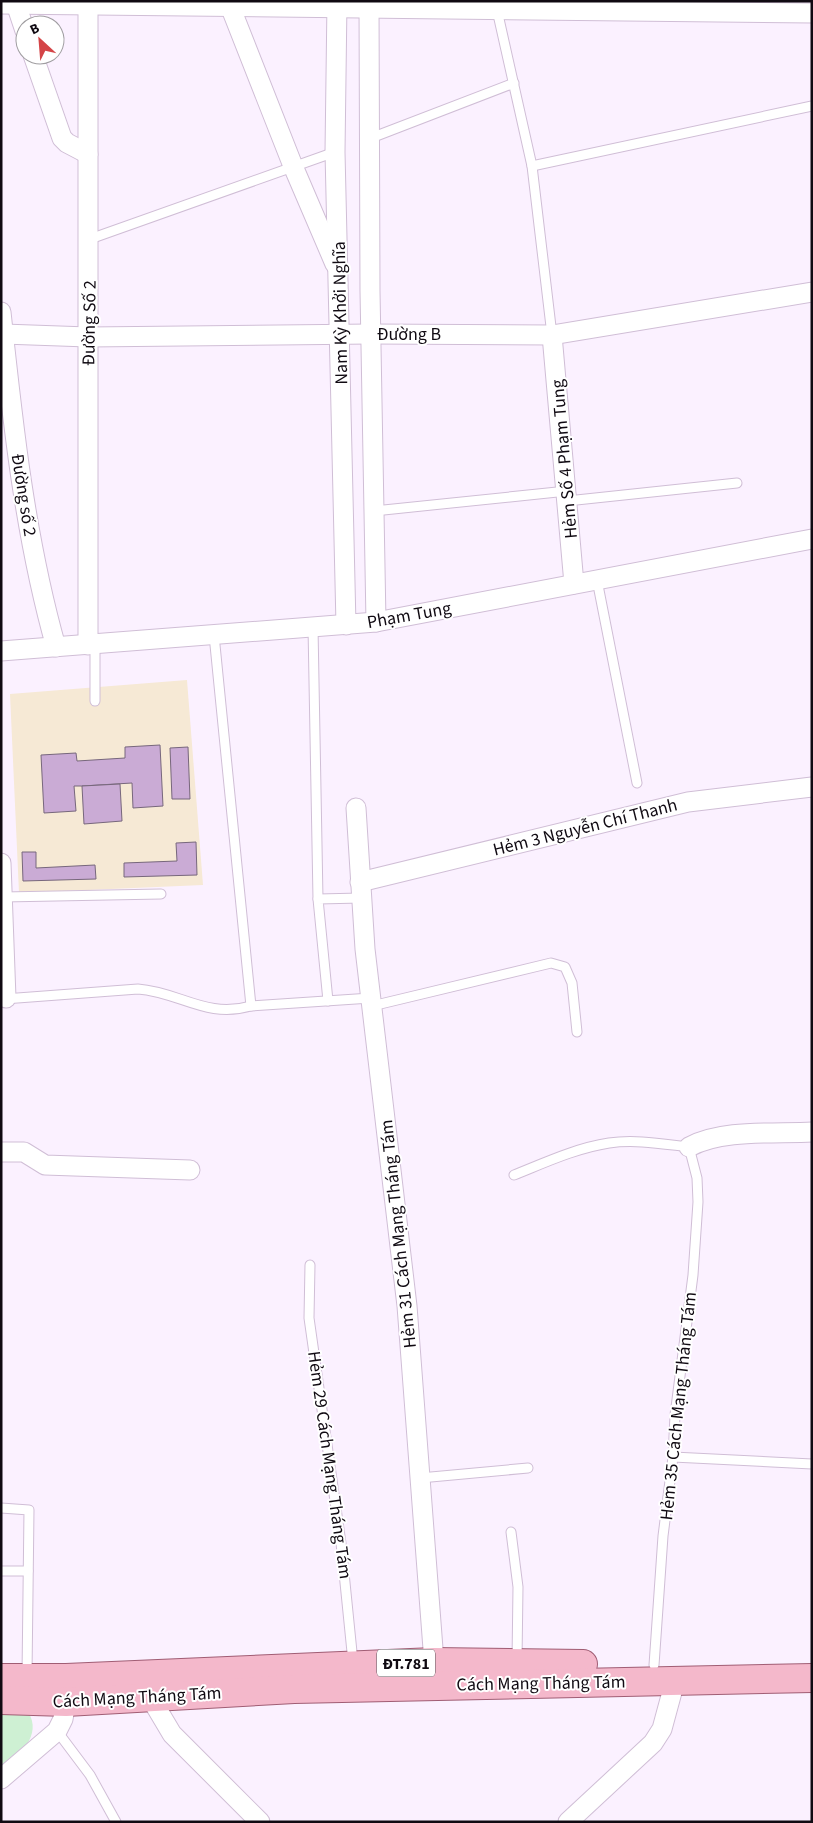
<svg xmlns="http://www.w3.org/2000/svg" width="813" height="1823" viewBox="0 0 813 1823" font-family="'Source Sans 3',sans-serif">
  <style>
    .commercial { fill: #f6e9d5 }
    .green { fill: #cef0d3 }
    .building { fill: #caabd5; stroke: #77677c }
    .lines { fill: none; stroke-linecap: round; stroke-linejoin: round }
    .service-casing { stroke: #d0bed6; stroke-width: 11 }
    .minor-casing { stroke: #d0bed6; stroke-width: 21 }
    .primary-casing { stroke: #a05d74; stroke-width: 30 }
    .service { stroke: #fff; stroke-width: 9 }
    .minor { stroke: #fff; stroke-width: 19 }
    .primary { stroke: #f4b8cb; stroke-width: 28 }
    .labels { text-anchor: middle; stroke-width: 4; stroke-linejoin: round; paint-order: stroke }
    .shield { fill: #fff; stroke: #585459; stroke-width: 1 }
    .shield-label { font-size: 16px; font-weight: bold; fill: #100a12 }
    .street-label { font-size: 18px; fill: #100a12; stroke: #fff }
  </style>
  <rect width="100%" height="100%" fill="#fbf1ff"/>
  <!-- commercial -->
  <path class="commercial" d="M187,680L203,885L19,893L10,694Z"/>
  <!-- green -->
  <path class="green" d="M1,1707L28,1712C43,1735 19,1756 1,1771Z"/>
  <!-- building -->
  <g class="building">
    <path d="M160,745L163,806L133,808L132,783L82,786H74L76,811L44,813L41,755L76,753L77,761L125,758V747Z"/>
    <path d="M188,747L190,799H172L170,748Z"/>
    <path d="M120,784L122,821L84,824L82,786Z"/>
    <path d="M196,842L197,875L124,877V863L177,861L176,843Z"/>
    <path d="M22,852H36V868L95,865L96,879L23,881Z"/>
  </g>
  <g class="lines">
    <defs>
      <g id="service">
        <path d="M497,10L532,166L552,335"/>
        <path d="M371,138L514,83"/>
        <path d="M532,166L812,106"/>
        <path d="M90,239L335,152"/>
        <path d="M567,501L737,483"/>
        <path d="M374,511L567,491"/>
        <path d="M597,580L637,783"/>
        <path d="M313,627L318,899"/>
        <path d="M214,635L251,1006"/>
        <path d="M95,701V644"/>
        <path d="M3,897L161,894"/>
        <path d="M4,999L138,989C180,992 206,1019 251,1006L371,998"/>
        <path d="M328,1001L318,899L361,898"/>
        <path d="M372,1006L551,963L565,967L572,983L577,1032"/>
        <path d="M514,1175C544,1163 576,1148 609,1143C635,1139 663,1144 689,1147L697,1178L698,1202L693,1275L675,1415L673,1457L663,1536L654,1665"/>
        <path d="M310,1265L309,1318L341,1543L353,1662"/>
        <path d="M673,1457L812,1464"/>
        <path d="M420,1478L528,1468"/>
        <path d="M1,1508L29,1510L27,1675"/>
        <path d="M511,1532L518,1587L517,1660"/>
        <path d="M1,1571H28"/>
        <path d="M57,1731L90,1775L116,1822"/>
      </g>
      <g id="minor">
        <path d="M337,1L335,152L346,625"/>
        <path d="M369,1L370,291L376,622"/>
        <path d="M1,4L812,13"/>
        <path d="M16,4L25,31"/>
        <path d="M230,6L293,166L335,264"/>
        <path d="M33,55L62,138L67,143L88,154"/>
        <path d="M1,312C13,425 25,537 56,647"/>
        <path d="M3,334L88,337L371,334L552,335L812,292"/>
        <path d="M552,335L574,584"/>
        <path d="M88,645V1"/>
        <path d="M1,651L376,622L812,539"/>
        <path d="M356,808L365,949L407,1306L434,1662"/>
        <path d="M1,863L6,998"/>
        <path d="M360,882L688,802L812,787"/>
        <path d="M689,1147C721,1129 775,1134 812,1132"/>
        <path d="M1,1152H24L45,1165L190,1170"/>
        <path d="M150,1697L172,1734L260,1822"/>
        <path d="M1,1779L57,1731L63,1719L66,1702"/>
        <path d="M568,1822L653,1743L662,1729L675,1681"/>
      </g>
      <g id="primary">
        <path d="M1,1678H66L434,1662L583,1664"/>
        <path d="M1,1700L66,1702L294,1689L812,1678"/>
      </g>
    </defs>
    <!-- service casing -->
    <use href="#service" class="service-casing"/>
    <!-- minor casing -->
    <use href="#minor" class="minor-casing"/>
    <!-- primary casing -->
    <use href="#primary" class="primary-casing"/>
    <!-- service -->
    <use href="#service" class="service"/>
    <!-- minor -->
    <use href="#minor" class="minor"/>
    <!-- primary -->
    <use href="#primary" class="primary"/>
  </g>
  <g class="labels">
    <!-- shield labels -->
    <rect class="shield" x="377" y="1649.5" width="58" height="27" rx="4"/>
    <g class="shield-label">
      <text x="406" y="1669">ĐT.781</text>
    </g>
    <!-- street labels -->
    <g class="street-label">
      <text transform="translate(340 313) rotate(-91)" y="6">Nam Kỳ Khởi Nghĩa</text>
      <text transform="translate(89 323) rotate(-89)" y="6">Đường Số 2</text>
      <text x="409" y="340">Đường B</text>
      <text transform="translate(564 459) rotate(-95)" y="6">Hẻm Số 4 Phạm Tung</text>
      <text transform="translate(24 495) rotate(81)" y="6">Đường số 2</text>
      <text transform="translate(409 615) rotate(-10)" y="6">Phạm Tung</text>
      <text transform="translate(585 827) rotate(-14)" y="6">Hẻm 3 Nguyễn Chí Thanh</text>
      <text transform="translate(398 1234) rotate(-96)" y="6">Hẻm 31 Cách Mạng Tháng Tám</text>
      <text transform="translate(678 1406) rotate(-84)" y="6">Hẻm 35 Cách Mạng Tháng Tám</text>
      <text transform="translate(330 1465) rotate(82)" y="6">Hẻm 29 Cách Mạng Tháng Tám</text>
      <text transform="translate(541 1683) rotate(-1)" y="6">Cách Mạng Tháng Tám</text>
      <text transform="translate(137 1697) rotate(-3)" y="6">Cách Mạng Tháng Tám</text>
    </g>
  </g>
  <!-- border -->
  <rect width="813" height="1823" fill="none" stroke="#100a12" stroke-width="5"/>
  <!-- north arrow -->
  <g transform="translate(40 40) rotate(334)"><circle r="24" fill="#ffffff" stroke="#9f9da0"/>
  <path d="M0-4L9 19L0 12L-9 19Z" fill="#d44447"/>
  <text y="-8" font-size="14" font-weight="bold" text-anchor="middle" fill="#100a12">B</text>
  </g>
</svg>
